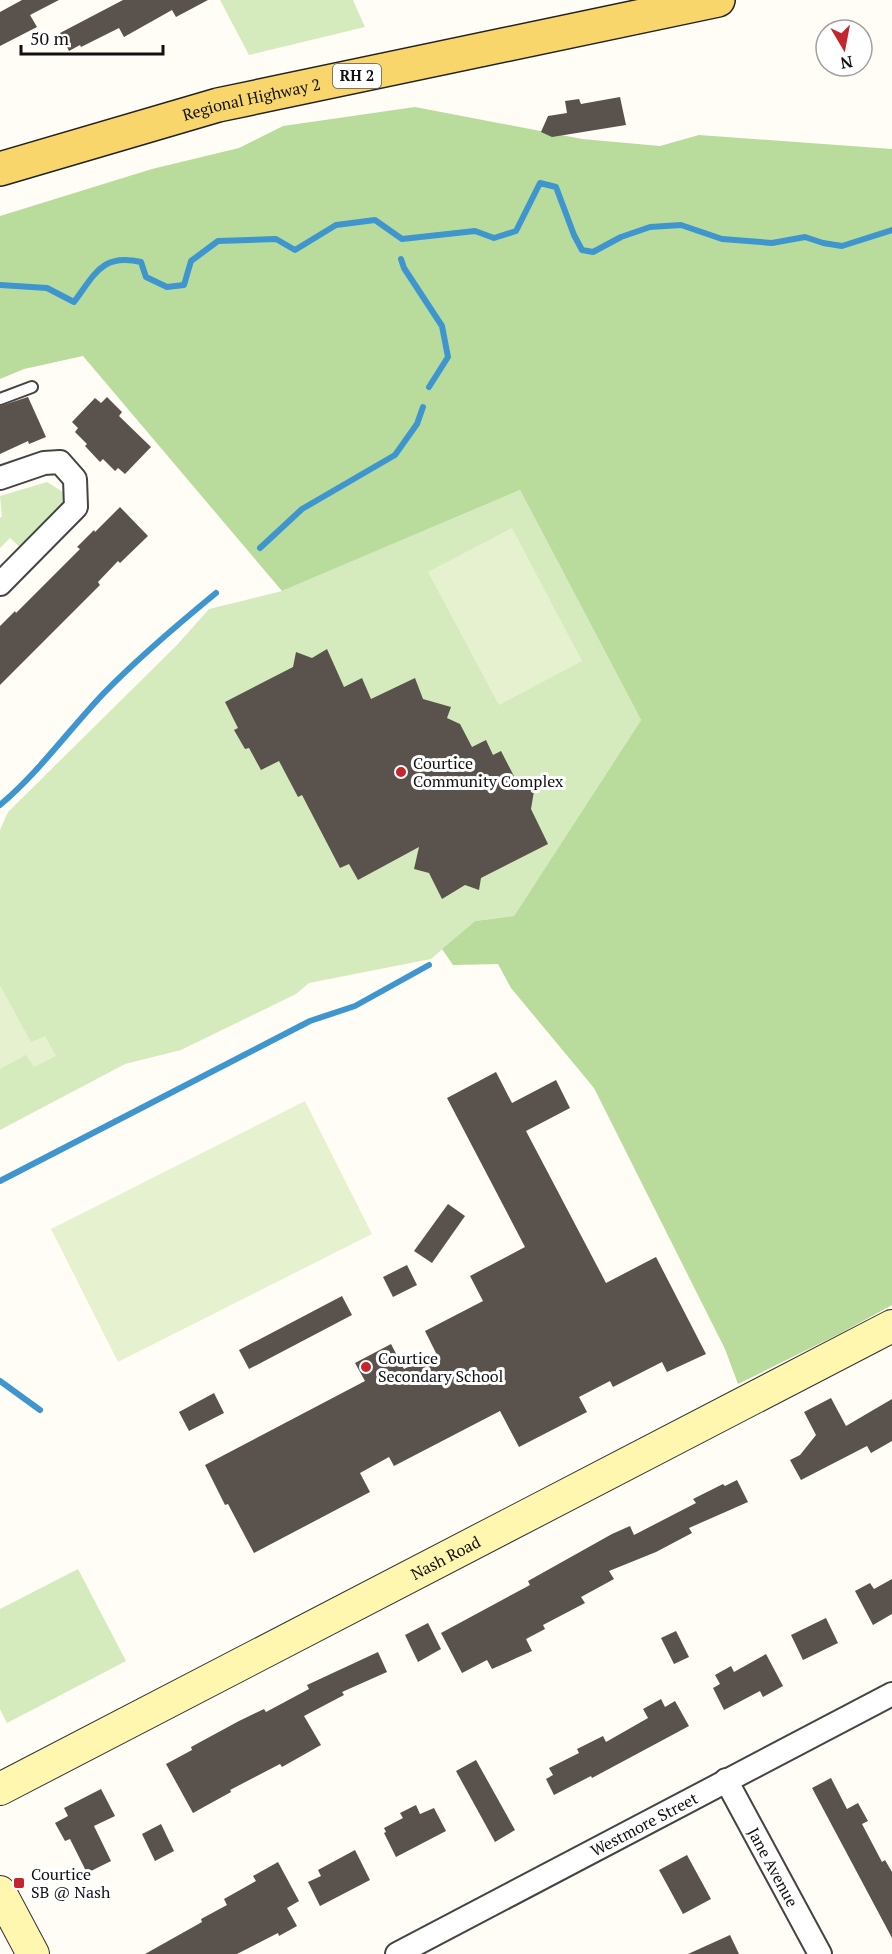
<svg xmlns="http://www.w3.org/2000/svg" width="892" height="1954" viewBox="0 0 892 1954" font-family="'PT Serif',serif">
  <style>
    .green { fill: #d5ebbd }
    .forest { fill: #b9dc9c }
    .pitch { fill: #e6f2cf }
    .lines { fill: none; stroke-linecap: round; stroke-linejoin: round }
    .stream { stroke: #3f96cf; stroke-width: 6 }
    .building { fill: #5a524d }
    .lane-casing { stroke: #444; stroke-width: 14 }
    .street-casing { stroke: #444; stroke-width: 26 }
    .secondary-casing { stroke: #333; stroke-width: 34 }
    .primary-casing { stroke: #222; stroke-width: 36 }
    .lane { stroke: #fff; stroke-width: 10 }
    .street { stroke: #fff; stroke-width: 22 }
    .secondary { stroke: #fff6b0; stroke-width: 32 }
    .primary { stroke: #f9d66b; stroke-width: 33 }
    .poi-dot { fill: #c4262e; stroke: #fff; stroke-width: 2 }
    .labels { text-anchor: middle; stroke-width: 6; stroke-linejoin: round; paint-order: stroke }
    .shield { fill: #fff; stroke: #585858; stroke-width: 1.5 }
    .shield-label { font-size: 15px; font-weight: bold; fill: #111 }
    .street-label { font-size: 16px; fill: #111; stroke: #fff }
    .poi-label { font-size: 16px; fill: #111; stroke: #fff; text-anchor: start }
  </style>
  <rect width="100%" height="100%" fill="#fffdf5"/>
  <!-- green -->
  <g class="green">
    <path d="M220,0H353L365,27L249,55Z"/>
    <path d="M47,482L63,492L66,504L22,549L10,538L0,548V518L2,517L0,496Z"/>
    <path d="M520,490L641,720L514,916L475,921L431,959L309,983L296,994L181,1050L125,1064L0,1130V830L8,812L177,645L209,609L282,591Z"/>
    <path d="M78,1569L126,1661L7,1723L0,1709V1609Z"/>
  </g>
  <!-- forest -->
  <path class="forest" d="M415,107L582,139L660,146L699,135L892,149V1305L841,1333L738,1384L725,1349L594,1088L511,988L498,964L453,965L442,949L475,921L514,916L641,720L520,490L282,591L83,356L24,369L0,379V216L152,169L239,148L283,126Z"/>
  <!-- pitch -->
  <g class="pitch">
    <path d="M512,528L582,661L499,705L428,572Z"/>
    <path d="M0,985L31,1042L45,1036L56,1056L34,1067L26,1055L0,1069Z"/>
    <path d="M305,1101L372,1234L118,1362L51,1229Z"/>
  </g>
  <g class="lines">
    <!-- stream -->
    <g class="stream">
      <path d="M401,259L404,268L442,326L448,357L429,387"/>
      <path d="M0,285L47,288L74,302C95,274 102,253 141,262L146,277L167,287L184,285L191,261L218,241L276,239L295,250L336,225L375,220L402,239L475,231L494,238L516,231L540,183L556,187L574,235L582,250L593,252L621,237L650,227L681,225L722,239L772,243L805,237L823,243L842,246L892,230"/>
      <path d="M260,548L302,509L395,455L417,424L423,407"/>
      <path d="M0,805C39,772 68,731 103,694C138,658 177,625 216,593"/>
      <path d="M0,1181L310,1021L355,1006L429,965"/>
      <path d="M0,1381L40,1410"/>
    </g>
  </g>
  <!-- building -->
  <g class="building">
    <path d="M22,0H59L30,15L37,27L0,46V12Z"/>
    <path d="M123,0H208L176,17L172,10L124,37L119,28L81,47L80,45L69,51L60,33Z"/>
    <path d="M620,97L626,125L552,137L541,132L548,116L567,113L565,101L579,99L581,104Z"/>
    <path d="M28,397L46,437L29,444L28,441L0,454V406Z"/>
    <path d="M107,397L122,412L119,416L151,447L125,474L118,468L115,471L103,459L100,462L85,446L87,444L75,432L78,428L72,422L95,398L101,403Z"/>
    <path d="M120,507L148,536L120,563L118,561L98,582L100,585L0,685V626L15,611L16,613L80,549L77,547L94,530L95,532Z"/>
    <path d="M327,649L344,687L362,678L371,699L415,678L423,699L451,707L447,718L460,724L472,747L486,740L493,755L501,751L519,786L534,791L531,809L548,844L481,878L479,890L465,885L442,899L429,873L414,869L419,847L358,880L349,864L340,868L302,795L298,797L279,761L261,770L249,748L245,749L234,730L238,728L225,702L293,667L296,652L312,658Z"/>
    <path d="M496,1072L512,1103L556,1080L570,1108L526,1131L606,1283L656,1257L706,1354L667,1372L662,1362L613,1387L610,1381L579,1397L587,1412L519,1447L500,1411L394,1466L389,1457L360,1473L370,1492L254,1553L228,1504L225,1505L205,1465L365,1381L355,1363L391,1344L404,1369L436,1353L425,1331L483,1301L470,1276L525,1247L447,1098Z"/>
    <path d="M448,1204L465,1216L432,1263L414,1251Z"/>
    <path d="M407,1265L417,1285L393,1297L383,1277Z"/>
    <path d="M342,1296L352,1315L249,1369L239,1350Z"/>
    <path d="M214,1393L224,1413L189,1431L179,1412Z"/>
    <path d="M831,1398L846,1426L892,1399V1441L871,1453L867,1446L801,1480L790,1460L800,1455L816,1435L804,1412Z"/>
    <path d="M737,1480L748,1502L689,1528L692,1533L656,1552L609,1571L614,1579L581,1597L585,1603L543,1625L545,1629L526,1639L532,1651L492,1669L487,1660L462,1673L441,1633L530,1585L528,1581L612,1534L630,1526L634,1535L696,1503L693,1499L723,1484L725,1486Z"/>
    <path d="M892,1579V1614L873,1625L855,1591L870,1583L874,1589Z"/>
    <path d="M826,1618L838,1643L803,1660L791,1635Z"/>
    <path d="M428,1623L441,1649L418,1662L405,1635Z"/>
    <path d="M676,1631L689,1657L674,1664L661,1638Z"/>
    <path d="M378,1652L387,1672L342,1692L344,1695L304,1716L321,1745L282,1767L280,1764L230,1790L231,1792L193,1813L166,1764L192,1750L191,1747L239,1721L264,1709L266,1712L309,1689L307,1685Z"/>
    <path d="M766,1654L783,1686L763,1697L760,1691L724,1710L713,1688L720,1684L715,1675L731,1666L734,1672Z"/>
    <path d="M661,1699L665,1707L675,1701L689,1726L592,1778L591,1776L554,1795L546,1779L553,1775L549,1768L579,1753L577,1749L603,1736L606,1742L648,1718L643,1709Z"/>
    <path d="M476,1760L515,1830L495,1842L456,1771Z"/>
    <path d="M831,1778L847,1809L858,1803L868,1821L862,1824L882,1862L885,1860L892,1872V1938L812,1788Z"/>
    <path d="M101,1789L115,1816L94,1826L111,1861L87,1873L70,1839L65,1841L55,1823L68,1816L64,1808Z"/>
    <path d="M416,1805L420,1814L434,1808L446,1831L396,1857L384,1833L386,1832L384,1828L403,1818L400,1813Z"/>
    <path d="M161,1824L174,1851L155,1861L142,1834Z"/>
    <path d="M355,1850L370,1880L320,1906L308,1882L321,1876L318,1870Z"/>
    <path d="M687,1855L711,1899L683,1914L659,1870Z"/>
    <path d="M278,1862L299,1901L287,1908L297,1926L279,1936L278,1933L237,1954H145L202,1922L201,1919L227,1905L224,1899L256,1881L253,1876Z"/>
    <path d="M730,1935L739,1954H688Z"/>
  </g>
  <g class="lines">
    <defs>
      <path id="lane" d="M0,399L32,387"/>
      <g id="street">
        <path d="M0,478L44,463L60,462L75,479L76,507L0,584"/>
        <path id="s1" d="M726,1780L820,1954"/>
        <path id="s2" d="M397,1954L892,1694"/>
      </g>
      <g id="secondary">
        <path id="s3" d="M0,1789L892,1326"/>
        <path d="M0,1892L33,1954"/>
      </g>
      <g id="primary">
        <path id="s4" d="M0,169L218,105L718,0"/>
      </g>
    </defs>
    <!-- lane casing -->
    <use href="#lane" class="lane-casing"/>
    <!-- street casing -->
    <use href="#street" class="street-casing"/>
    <!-- secondary casing -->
    <use href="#secondary" class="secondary-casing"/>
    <!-- primary casing -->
    <use href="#primary" class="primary-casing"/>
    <!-- lane -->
    <use href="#lane" class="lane"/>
    <!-- street -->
    <use href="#street" class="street"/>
    <!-- secondary -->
    <use href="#secondary" class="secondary"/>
    <!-- primary -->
    <use href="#primary" class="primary"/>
  </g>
  <!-- markers -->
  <g class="poi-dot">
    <circle cx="401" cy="772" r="6"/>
    <circle cx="366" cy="1367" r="6"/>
    <rect x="13" y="1877" width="12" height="12" rx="3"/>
  </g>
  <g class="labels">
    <!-- shield labels -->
    <rect class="shield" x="333" y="64" width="48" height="24" rx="4.5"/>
    <g class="shield-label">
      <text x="357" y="81">RH 2</text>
    </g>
    <!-- street labels -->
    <g class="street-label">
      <text dy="6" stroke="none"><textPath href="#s4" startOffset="261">Regional Highway 2</textPath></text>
      <text dy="6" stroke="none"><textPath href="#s3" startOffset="502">Nash Road</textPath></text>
      <text dy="6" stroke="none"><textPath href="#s2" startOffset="279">Westmore Street</textPath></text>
      <text dy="6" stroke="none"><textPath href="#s1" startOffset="99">Jane Avenue</textPath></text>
    </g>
    <!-- poi labels -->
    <g class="poi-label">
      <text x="413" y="769">Courtice<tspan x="413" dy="18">Community Complex</tspan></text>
      <text x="378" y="1364">Courtice<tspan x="378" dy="18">Secondary School</tspan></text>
      <text x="31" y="1880">Courtice<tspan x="31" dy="18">SB @ Nash</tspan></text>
    </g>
  </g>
  <!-- north arrow -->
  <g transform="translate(844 48) rotate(170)"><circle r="28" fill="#ffffff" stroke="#a0a0a0" stroke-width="1.5"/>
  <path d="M0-4.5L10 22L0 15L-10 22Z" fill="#c4262e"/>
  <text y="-9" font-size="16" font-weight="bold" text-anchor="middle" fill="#111111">N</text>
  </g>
  <!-- scale -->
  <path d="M21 45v9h142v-9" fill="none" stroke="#111111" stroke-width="3"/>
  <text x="30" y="45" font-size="18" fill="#111111" stroke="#ffffff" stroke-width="4.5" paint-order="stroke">50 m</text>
</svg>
